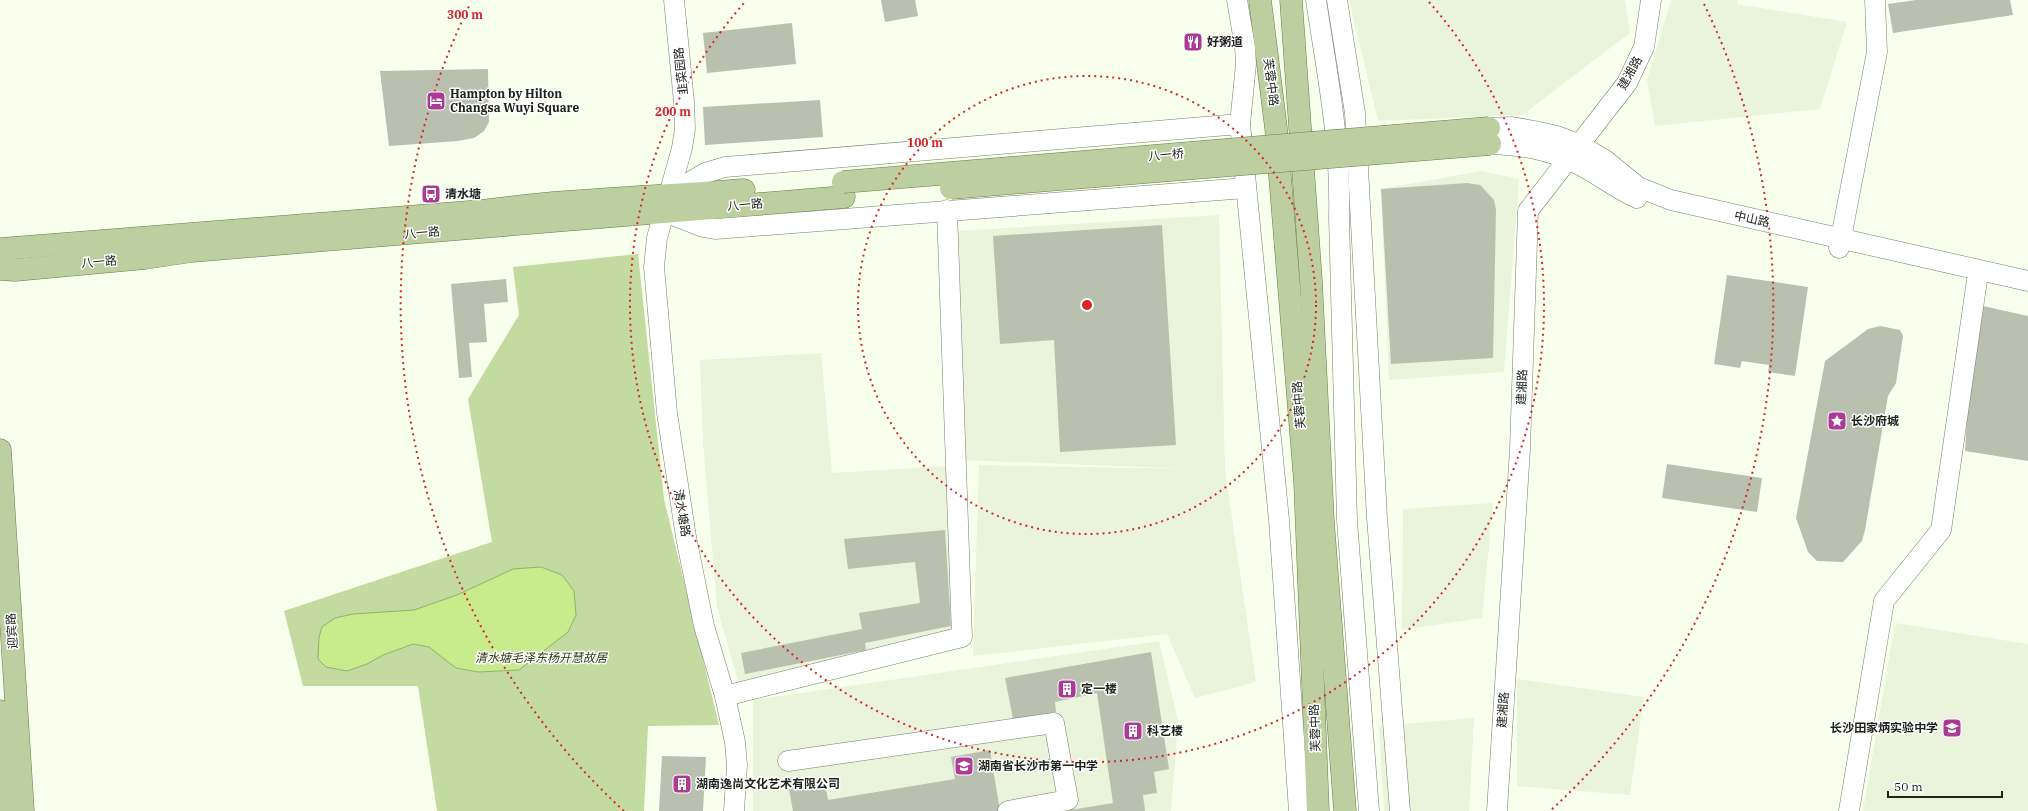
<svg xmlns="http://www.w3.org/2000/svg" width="2028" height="811" viewBox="0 0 2028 811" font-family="'IBM Plex Serif','Noto Sans SC',serif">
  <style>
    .built { fill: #e9f4db }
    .green { fill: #c3daa1 }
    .water { fill: #c8eb8c; stroke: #96af6b }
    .building { fill: #b9c0af }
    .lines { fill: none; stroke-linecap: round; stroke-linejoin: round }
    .minor-casing { stroke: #777d6e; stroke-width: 21 }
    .major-casing { stroke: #697d49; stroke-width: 23 }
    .minor { stroke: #fff; stroke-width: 20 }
    .major { stroke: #bdcea0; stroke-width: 22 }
    .major-bridge-casing { stroke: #697d49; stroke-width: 23; stroke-linecap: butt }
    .major-bridge { stroke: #bdcea0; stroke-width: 22 }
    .ring { fill: none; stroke: #d62828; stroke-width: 2; stroke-dasharray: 2 4 }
    .labels { text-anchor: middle; stroke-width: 3; stroke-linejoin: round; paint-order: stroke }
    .poi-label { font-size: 12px; font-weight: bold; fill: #20231d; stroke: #fff; text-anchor: start }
    .street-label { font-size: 12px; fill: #20231d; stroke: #fff }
    .park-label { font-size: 12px; font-style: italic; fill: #313e17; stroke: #fff }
    .centre { fill: #d62828; stroke: #fff; stroke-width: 2 }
    .ring-label { font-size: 12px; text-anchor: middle; font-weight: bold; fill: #d62828; stroke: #fff; stroke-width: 3; stroke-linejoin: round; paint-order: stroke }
  </style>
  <rect width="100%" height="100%" fill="#f8ffed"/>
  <!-- built -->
  <g class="built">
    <path d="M1349,0H1625L1630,33L1522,115L1378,121Z"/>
    <path d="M1671,0H1737V4L1847,22L1820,109L1655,126L1647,80Z"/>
    <path d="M1481,171L1519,179L1504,372L1389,380L1381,189Z"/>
    <path d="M1219,215L1225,470L1256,682L1195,698L1167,634L973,656L979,465L1192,469L964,460L957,231Z"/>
    <path d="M821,353L832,473L947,466L955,633L738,682L717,607L703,442L700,360Z"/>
    <path d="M1493,503L1482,618L1402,630L1403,509Z"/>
    <path d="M1895,623L2028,644V811H1863Z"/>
    <path d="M1159,641L1178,721L1171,811H753V700Z"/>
    <path d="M1517,679L1644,697L1630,795L1517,786Z"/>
    <path d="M1474,718L1469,811H1384L1379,726Z"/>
  </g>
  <!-- green -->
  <path class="green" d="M638,254L664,499L719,725L648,726L644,811H437L418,686H303L284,611L492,542L468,399L519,315L513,267Z"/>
  <!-- water -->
  <path class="water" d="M541,567L562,575L574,591L576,615L568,632L519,670L478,672L456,668L429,647L413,644L383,655L367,664L347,671L326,667L318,659L319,637L322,627L335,618L353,614L414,610L457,595L513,569Z"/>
  <!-- building -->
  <g class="building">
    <path d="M881,0H915L918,16L885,22Z"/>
    <path d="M1916,0H2010L2013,15L1893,33L1888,4Z"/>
    <path d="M792,23L796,64L707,73L703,33Z"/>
    <path d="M488,69L489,122L484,131L474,138L458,141L389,146L380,71Z"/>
    <path d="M820,100L823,137L705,145L703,107Z"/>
    <path d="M1467,183L1480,185L1494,200L1496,210L1493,358L1391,364L1381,189Z"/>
    <path d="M1162,225L1176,445L1060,452L1054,340L1000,344L993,236Z"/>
    <path d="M1727,275L1808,287L1795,376L1768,372L1769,365L1742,361L1740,368L1714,364Z"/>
    <path d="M506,279L508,302L484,304L487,342L469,343L472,377L459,378L451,284Z"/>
    <path d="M1974,304L2028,316V461L1965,451Z"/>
    <path d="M1880,326L1900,330L1903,336L1896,383L1888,396L1865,530L1862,541L1843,562L1817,561L1808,552L1796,518L1825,361L1868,329Z"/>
    <path d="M1667,464L1762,478L1757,512L1662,498Z"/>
    <path d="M945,530L951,626L865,643L866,650L745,674L741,653L862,629L859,613L920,603L915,562L848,569L844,539Z"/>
    <path d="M1151,652L1169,769L1154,772L1157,793L1143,795L1145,811H1065L1113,803L1097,693L1055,702L1056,712L1013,719L1005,678Z"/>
    <path d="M990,750L1000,811H793L788,784L824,778L828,800L955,779L951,757Z"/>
    <path d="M662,756L706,757L703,811H659Z"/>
  </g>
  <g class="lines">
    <defs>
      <g id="minor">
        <path d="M674,0L684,102L685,129L682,148L657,238L654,267L667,413L686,537L704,626L725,696L735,742L737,765L734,811"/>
        <path d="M1237,0L1245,47L1246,64L1240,124L1279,520L1299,811"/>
        <path d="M1316,0C1327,74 1341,141 1339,217L1347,520L1369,811"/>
        <path d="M1337,0L1355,113L1377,518L1400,811"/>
        <path d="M1489,128L1512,127L1534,131L1557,136L1578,144L1605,160L1638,187L1671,200L2028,281"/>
        <path d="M1490,144C1520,145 1548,149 1576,163C1597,173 1616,189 1637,198"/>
        <path d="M669,195L705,173L725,167L1240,124"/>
        <path d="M665,212L703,227L715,229L1246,188"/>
        <path d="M1839,248L1877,52L1875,0"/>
        <path d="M725,696L962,637L947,210"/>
        <path d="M788,761L1054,723L1068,800L1008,811"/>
        <path d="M1497,811L1520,449L1528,211L1627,83L1644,47L1651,0"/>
        <path d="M1849,811L1884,601L1941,530L1977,280"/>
      </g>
      <g id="major">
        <path d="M1260,0L1276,128L1305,482L1318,811"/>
        <path d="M1291,0L1311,281L1323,521L1345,811"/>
        <path d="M0,249L482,211C569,199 657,197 744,190"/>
        <path d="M0,269L15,270L145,258L192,251L844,197"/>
        <path d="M0,450L23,811"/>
        <path d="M0,711L6,811"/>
      </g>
    </defs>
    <!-- minor casing -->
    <use href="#minor" class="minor-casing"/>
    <!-- major casing -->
    <use href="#major" class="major-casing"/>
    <!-- minor -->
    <use href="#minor" class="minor"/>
    <!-- major -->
    <use href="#major" class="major"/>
    <defs>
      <g id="major-bridge">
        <path d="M843,182L1489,128"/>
        <path d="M951,188L1490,144"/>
      </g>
    </defs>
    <!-- major-bridge casing -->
    <use href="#major-bridge" class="major-bridge-casing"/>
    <!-- major-bridge -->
    <use href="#major-bridge" class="major-bridge"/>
  </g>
  <!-- distance rings -->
  <g class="ring">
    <circle cx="1087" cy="305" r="229"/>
    <path d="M1429 2A457 457 0 1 1 745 2"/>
    <path d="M624 811A686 686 0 0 1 470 4M1704 4A686 686 0 0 1 1550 811"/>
  </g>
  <!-- icons -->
  <defs>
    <symbol id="restaurant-square" viewBox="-11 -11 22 22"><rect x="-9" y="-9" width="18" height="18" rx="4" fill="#ab3b97" stroke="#fff"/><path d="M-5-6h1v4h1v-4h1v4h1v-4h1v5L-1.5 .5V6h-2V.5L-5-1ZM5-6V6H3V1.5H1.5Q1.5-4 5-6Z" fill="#fff"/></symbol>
    <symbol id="hotel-square" viewBox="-11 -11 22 22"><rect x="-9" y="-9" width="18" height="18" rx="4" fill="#ab3b97" stroke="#fff"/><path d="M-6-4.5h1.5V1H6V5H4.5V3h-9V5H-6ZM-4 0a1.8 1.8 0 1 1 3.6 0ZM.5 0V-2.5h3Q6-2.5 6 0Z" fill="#fff"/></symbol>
    <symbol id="bus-square" viewBox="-11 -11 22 22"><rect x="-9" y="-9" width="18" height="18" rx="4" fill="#ab3b97" stroke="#fff"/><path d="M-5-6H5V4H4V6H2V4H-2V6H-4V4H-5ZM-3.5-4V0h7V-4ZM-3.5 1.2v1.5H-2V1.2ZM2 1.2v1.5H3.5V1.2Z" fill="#fff"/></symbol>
    <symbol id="sight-square" viewBox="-11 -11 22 22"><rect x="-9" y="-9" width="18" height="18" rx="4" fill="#ab3b97" stroke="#fff"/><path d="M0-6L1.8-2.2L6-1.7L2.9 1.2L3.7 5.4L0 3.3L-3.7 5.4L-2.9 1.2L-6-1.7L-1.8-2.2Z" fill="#fff"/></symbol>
    <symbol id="building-square" viewBox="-11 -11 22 22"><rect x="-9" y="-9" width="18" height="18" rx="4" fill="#ab3b97" stroke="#fff"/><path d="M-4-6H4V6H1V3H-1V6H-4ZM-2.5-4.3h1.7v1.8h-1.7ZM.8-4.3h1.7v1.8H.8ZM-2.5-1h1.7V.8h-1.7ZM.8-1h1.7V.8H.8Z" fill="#fff"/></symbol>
    <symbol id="school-square" viewBox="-11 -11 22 22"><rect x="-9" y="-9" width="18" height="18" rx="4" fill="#ab3b97" stroke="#fff"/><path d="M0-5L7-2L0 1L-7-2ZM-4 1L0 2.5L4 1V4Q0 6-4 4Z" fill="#fff"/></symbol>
  </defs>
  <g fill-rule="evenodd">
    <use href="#restaurant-square" x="1182" y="31" width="22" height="22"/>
    <use href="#hotel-square" x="425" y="90" width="22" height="22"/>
    <use href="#bus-square" x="420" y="183" width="22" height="22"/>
    <use href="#sight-square" x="1826" y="410" width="22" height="22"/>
    <use href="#building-square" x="1056" y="678" width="22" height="22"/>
    <use href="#school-square" x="1941" y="717" width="22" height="22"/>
    <use href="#building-square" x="1122" y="720" width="22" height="22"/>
    <use href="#school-square" x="953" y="755" width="22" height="22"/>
    <use href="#building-square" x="671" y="773" width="22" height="22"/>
  </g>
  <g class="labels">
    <!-- poi labels -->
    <g class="poi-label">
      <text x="1207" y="46">好粥道</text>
      <text x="450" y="98">Hampton by Hilton<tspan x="450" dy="14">Changsa Wuyi Square</tspan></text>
      <text x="445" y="198">清水塘</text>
      <text x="1851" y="425">长沙府城</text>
      <text x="1081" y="693">定一楼</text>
      <text x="1938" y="732" text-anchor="end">长沙田家炳实验中学</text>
      <text x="1147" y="735">科艺楼</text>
      <text x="978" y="770">湖南省长沙市第一中学</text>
      <text x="696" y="788">湖南逸尚文化艺术有限公司</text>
    </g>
    <!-- street labels -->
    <g class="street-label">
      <text transform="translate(681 71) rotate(-96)" y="4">韭菜园路</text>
      <text transform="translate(1630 73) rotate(-61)" y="4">建湘路</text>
      <text transform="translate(1271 82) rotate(83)" y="4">芙蓉中路</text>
      <text transform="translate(1166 155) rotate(-5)" y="4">八一桥</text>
      <text transform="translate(745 205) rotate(-5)" y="4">八一路</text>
      <text transform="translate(1752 219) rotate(12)" y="4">中山路</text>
      <text transform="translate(422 233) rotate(-5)" y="4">八一路</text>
      <text transform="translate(99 262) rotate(-5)" y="4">八一路</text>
      <text transform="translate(1522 387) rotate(-88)" y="4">建湘路</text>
      <text transform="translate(1299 405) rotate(-95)" y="4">芙蓉中路</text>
      <text transform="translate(682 513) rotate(81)" y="4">清水塘路</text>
      <text transform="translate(12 631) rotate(-94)" y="4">迎宾路</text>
      <text transform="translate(1503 710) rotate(-86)" y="4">建湘路</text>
      <text transform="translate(1315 728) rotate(-92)" y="4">芙蓉中路</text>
    </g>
    <!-- park labels -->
    <g class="park-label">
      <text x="541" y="662">清水塘毛泽东杨开慧故居</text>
    </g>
  </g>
  <circle cx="1087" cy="305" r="6" class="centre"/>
  <g class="ring-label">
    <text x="465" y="19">300 m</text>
    <text x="673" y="116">200 m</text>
    <text x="925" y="147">100 m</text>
  </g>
  <!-- scale -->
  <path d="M1888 791v6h114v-6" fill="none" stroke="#20231d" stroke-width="2"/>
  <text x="1894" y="791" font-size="12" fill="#20231d" stroke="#ffffff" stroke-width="3" paint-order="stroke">50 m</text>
</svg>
